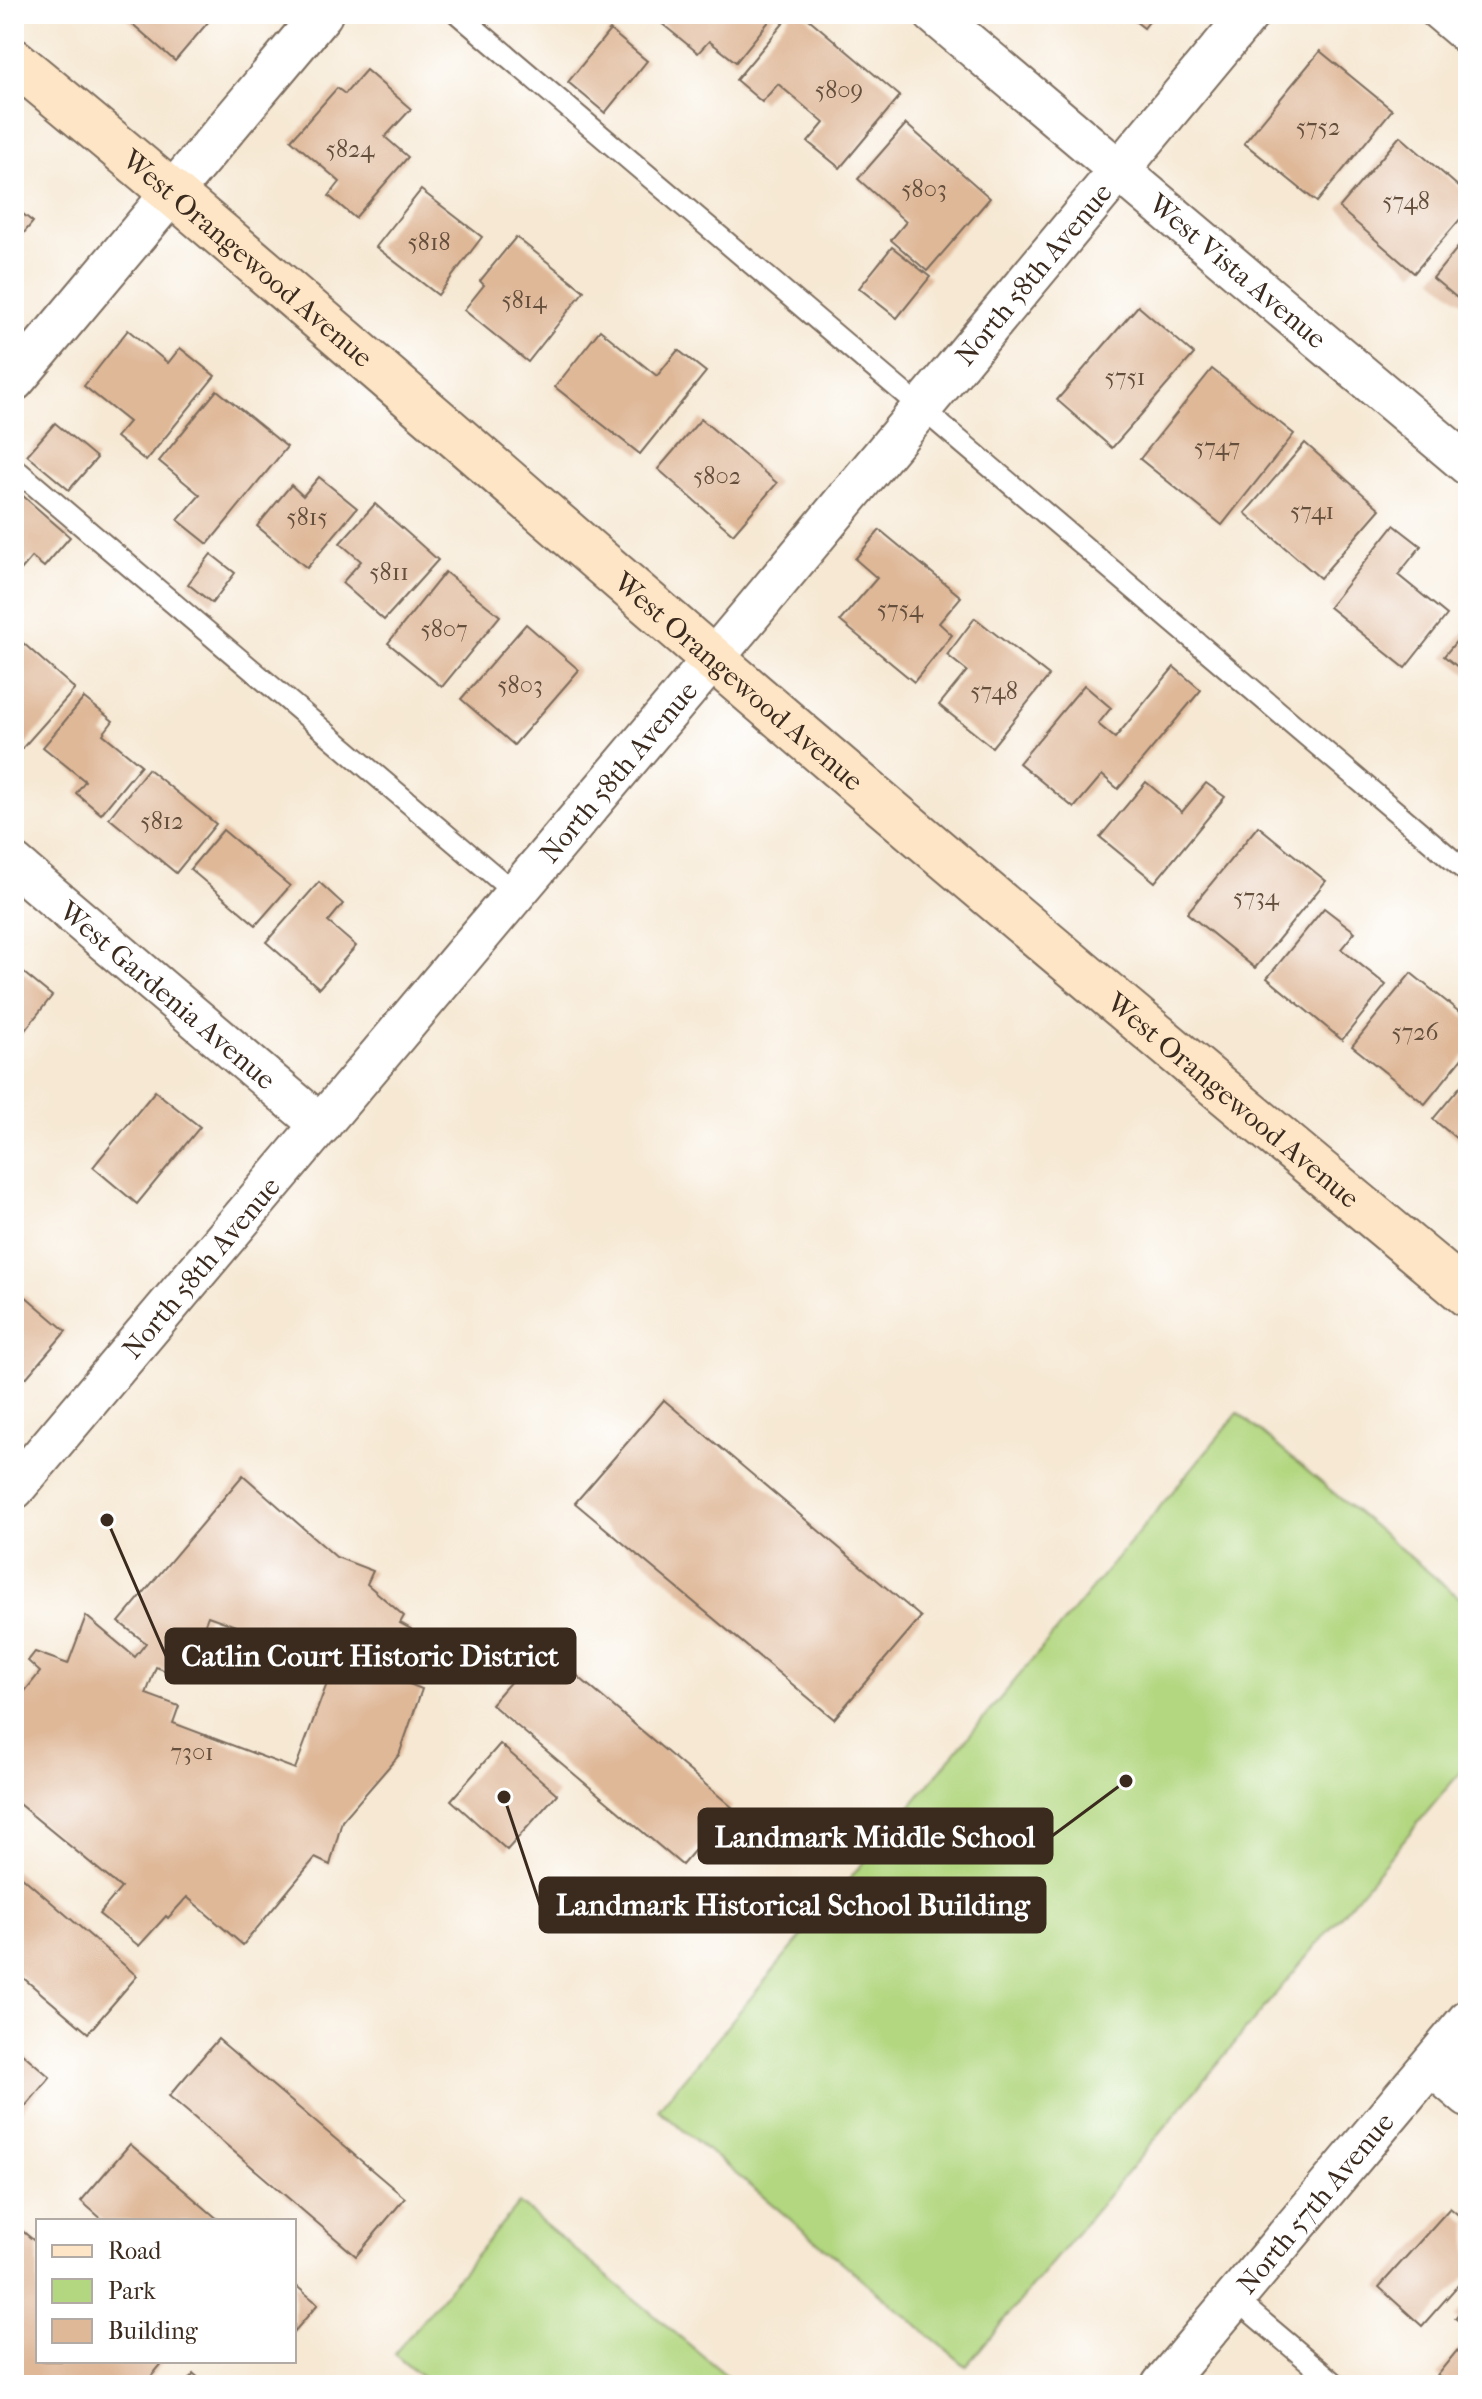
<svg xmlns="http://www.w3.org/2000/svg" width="1482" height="2399" viewBox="0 0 1482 2399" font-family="'IM FELL French Canon',serif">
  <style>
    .green { fill: #b2d780; stroke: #76804f; stroke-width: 2 }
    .building { fill: #dfb898; fill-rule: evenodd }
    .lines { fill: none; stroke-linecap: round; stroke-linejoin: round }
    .lane-casing { stroke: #7c6c5d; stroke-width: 24 }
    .street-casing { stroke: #7c6c5d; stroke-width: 44 }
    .secondary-casing { stroke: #7c6c5d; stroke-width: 48 }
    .lane { stroke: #fff; stroke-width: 20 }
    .street { stroke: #fff; stroke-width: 40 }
    .secondary { stroke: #fde5c5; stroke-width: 44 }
    .labels { text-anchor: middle; stroke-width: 8; stroke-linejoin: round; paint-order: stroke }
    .number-label { font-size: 24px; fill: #644e3c }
    .street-label { font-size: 28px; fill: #3b2a1e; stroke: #fff }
    .leader { fill: none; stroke: #3b2a1e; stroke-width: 3 }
    .callout-dot { fill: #3b2a1e; stroke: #fff; stroke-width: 3 }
    .callout { fill: #3b2a1e; stroke: #3b2a1e; stroke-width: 3 }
    .callout-label { font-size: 30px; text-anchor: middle; font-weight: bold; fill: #fff }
  </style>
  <rect width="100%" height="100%" fill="#fff"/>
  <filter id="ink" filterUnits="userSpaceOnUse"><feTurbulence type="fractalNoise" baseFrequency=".0125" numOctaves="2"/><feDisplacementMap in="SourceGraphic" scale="16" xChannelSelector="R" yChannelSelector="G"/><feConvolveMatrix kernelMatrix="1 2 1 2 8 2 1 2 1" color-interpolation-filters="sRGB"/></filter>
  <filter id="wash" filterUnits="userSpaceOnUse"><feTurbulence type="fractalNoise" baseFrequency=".006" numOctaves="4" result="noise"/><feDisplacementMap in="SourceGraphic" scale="32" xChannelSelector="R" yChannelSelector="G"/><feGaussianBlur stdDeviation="1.8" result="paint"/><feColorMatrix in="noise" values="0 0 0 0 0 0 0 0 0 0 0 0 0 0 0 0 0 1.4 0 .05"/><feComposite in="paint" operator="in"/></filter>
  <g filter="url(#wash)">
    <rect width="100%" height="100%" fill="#f6e8d3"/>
    <!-- green -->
    <g class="green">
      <path d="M1238,1413L1468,1605V1763L966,2366L658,2109Z"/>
      <path d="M519,2203L738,2385H431L394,2354Z"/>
    </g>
    <g id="blocks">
      <!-- building -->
      <g class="building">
        <path d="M121,14H215L175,61Z"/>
        <path d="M669,14H775L736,62L709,41L698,53L661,23Z"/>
        <path d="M791,14H803L900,96L840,168L808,142L824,123L778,84L762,102L736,80Z"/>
        <path d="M1126,14H1155L1144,28Z"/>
        <path d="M610,30L647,61L605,113L568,82Z"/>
        <path d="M1320,51L1392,110L1317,202L1244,143Z"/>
        <path d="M366,70L411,109L385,137L408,157L355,218L329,196L340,182L291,140L337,88L345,94Z"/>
        <path d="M906,124L990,198L927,271L891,240L906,222L858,179Z"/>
        <path d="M1400,136L1468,195V210L1414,273L1339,208Z"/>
        <path d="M421,190L482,237L438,295L376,247Z"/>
        <path d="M14,207L33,222L14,245Z"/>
        <path d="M1468,235V307L1433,278Z"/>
        <path d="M516,237L584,291L528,362L464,310L484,285L480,281Z"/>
        <path d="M892,247L930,277L897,318L859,288Z"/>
        <path d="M1138,306L1194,354L1112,448L1057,400Z"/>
        <path d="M128,330L168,363L180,348L215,376L146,461L116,437L129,422L84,386Z"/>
        <path d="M600,330L657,376L678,350L706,372L640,454L555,387Z"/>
        <path d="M1212,369L1294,434L1222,525L1140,459Z"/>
        <path d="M217,390L287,447L208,544L178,520L200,495L159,461Z"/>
        <path d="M701,419L777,483L733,534L658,469Z"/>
        <path d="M55,423L97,458L69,490L27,455Z"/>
        <path d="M1305,443L1380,509L1320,578L1245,513Z"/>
        <path d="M319,477L357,508L307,568L257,526L291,485L303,496Z"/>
        <path d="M14,488L70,537L44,567L32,557L14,578Z"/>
        <path d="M375,504L438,560L384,620L342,583L361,561L340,543Z"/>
        <path d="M1394,525L1421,546L1398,575L1447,615L1405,668L1329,607Z"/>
        <path d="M880,530L961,597L939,623L952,635L914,682L840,621L877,578L855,559Z"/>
        <path d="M211,554L235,573L212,603L188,584Z"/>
        <path d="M445,572L500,616L442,687L388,643Z"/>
        <path d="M975,618L1049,676L992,747L939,705L967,671L947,655Z"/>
        <path d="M526,624L579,670L514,745L461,699Z"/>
        <path d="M1468,627V675L1444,656Z"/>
        <path d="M14,635L75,689L19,752L14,747Z"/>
        <path d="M1174,667L1201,690L1118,789L1102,775L1074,808L1019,763L1084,685L1111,708L1098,724L1115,738Z"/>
        <path d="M84,698L113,721L103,734L141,765L101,814L76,793L85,781L43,747Z"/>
        <path d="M148,769L216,824L176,873L109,818Z"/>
        <path d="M1146,782L1182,812L1206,783L1225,797L1155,882L1100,837Z"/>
        <path d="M1258,826L1326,881L1255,968L1187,913Z"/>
        <path d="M223,830L290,886L256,925L190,869Z"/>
        <path d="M319,882L343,904L328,922L356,946L319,988L266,942Z"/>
        <path d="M1324,908L1355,932L1341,949L1386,985L1342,1040L1267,978Z"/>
        <path d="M19,969L52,996L14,1044V975Z"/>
        <path d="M1411,973L1468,1019V1051L1425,1104L1352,1046Z"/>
        <path d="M1468,1077V1148L1433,1119Z"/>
        <path d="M155,1091L200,1127L137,1204L93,1167Z"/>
        <path d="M24,1295L66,1331L26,1378L14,1368V1307Z"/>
        <path d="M664,1400L921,1617L834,1719L575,1503Z"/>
        <path d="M243,1475L336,1557L373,1571L367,1584L404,1616L400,1623L411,1629L408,1639L425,1647L420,1667L403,1659L394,1678L422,1689L399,1755L342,1821L330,1865L315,1858L243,1945L187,1897L168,1918L166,1916L139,1946L99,1914L121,1888L14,1800V1705L40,1672L28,1661L35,1652L68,1664L86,1616L135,1657L146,1643L119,1622ZM208,1616L335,1662L295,1769L173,1723L179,1706L146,1694L156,1667L185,1678Z"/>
        <path d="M542,1646L732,1807L682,1865L491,1704Z"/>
        <path d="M500,1744L557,1794L507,1850L451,1800Z"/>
        <path d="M14,1870L137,1976L88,2033L14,1970Z"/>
        <path d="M218,2039L405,2198L356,2256L169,2096Z"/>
        <path d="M14,2046L50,2077L14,2120Z"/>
        <path d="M130,2144L220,2221H104L81,2201Z"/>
        <path d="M1450,2208L1468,2223V2274L1422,2326L1379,2287Z"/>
        <path d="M14,2224L38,2244V2361H164L144,2385H14Z"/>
        <path d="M294,2284L318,2304L294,2332Z"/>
        <path d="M1468,2302V2328L1455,2318Z"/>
        <path d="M1468,2337V2385H1449L1437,2375Z"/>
        <path d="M194,2374L207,2385H185Z"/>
      </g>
    </g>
  </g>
  <g filter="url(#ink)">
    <use href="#blocks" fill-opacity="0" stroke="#7c6c5d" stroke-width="2"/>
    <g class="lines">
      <defs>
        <g id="lane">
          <path d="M458,14L1468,873"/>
          <path d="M1429,14L1468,47"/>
          <path d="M14,468L515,893"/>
          <path d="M1234,2298L1337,2385"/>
        </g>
        <g id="street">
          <path id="s1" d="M934,14L1468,465"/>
          <path d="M14,381L322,14"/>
          <path id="s2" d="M14,864L321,1125"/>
          <path id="s3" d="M14,1489L749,616L1249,14"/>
          <path d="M1431,2065L1468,2097"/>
          <path id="s4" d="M1162,2385L1468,2020"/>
        </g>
        <g id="secondary">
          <path id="s5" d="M14,61C251,256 481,459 713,659C962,874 1215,1085 1468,1295"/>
        </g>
      </defs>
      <!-- lane casing -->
      <use href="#lane" class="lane-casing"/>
      <!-- street casing -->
      <use href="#street" class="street-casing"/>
      <!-- secondary casing -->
      <use href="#secondary" class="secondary-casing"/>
      <!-- lane -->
      <use href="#lane" class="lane"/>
      <!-- street -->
      <use href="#street" class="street"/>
      <!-- secondary -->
      <use href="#secondary" class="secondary"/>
    </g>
  </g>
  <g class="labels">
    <!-- number labels -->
    <g class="number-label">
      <text x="839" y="98">5809</text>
      <text x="1318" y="135">5752</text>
      <text x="350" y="157">5824</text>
      <text x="924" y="197">5803</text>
      <text x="1406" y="209">5748</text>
      <text x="429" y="250">5818</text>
      <text x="524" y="308">5814</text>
      <text x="1125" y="385">5751</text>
      <text x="1217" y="455">5747</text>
      <text x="717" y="484">5802</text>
      <text x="1312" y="519">5741</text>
      <text x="307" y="525">5815</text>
      <text x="389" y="580">5811</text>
      <text x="900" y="617">5754</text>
      <text x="444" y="637">5807</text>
      <text x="520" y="693">5803</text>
      <text x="994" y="699">5748</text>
      <text x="162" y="829">5812</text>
      <text x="1256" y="905">5734</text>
      <text x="1415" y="1040">5726</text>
      <text x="192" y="1760">7301</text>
    </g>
    <!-- street labels -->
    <g class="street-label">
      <text dy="10" stroke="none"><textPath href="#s5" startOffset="306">West Orangewood Avenue</textPath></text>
      <text dy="10" stroke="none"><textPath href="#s1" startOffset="398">West Vista Avenue</textPath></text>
      <text dy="10" stroke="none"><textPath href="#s3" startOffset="1586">North 58th Avenue</textPath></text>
      <text dy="10" stroke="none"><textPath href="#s5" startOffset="954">West Orangewood Avenue</textPath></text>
      <text dy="10" stroke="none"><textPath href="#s3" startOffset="938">North 58th Avenue</textPath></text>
      <text dy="10" stroke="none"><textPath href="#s2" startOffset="202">West Gardenia Avenue</textPath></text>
      <text dy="10" stroke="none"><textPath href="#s5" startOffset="1602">West Orangewood Avenue</textPath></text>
      <text dy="10" stroke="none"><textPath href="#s3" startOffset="290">North 58th Avenue</textPath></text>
      <text dy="10" stroke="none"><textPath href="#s4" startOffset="238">North 57th Avenue</textPath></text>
    </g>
  </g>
  <!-- callouts -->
  <path class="leader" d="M107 1520L166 1656M1126 1781L1052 1836M504 1797L540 1905"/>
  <g class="callout-dot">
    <circle cx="107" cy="1520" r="8"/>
    <circle cx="1126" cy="1781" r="8"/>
    <circle cx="504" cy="1797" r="8"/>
  </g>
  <g class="callout">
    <rect x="166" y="1629" width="409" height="54" rx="8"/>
    <rect x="699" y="1809" width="353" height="54" rx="8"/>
    <rect x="540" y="1878" width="505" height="54" rx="8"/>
  </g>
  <g class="callout-label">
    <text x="370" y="1666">Catlin Court Historic District</text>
    <text x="875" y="1847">Landmark Middle School</text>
    <text x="793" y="1915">Landmark Historical School Building</text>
  </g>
  <!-- margin -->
  <rect width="1482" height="2399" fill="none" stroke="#fff" stroke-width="48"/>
  <!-- legend -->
  <rect x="36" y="2219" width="260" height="144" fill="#ffffff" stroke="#b1aaa5" stroke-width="2"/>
  <rect x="52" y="2245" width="40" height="12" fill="#fde5c5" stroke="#b1aaa5" stroke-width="2"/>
  <text x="108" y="2259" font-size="24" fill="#3b2a1e">Road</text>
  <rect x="52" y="2279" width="40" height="24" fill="#b2d780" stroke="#b1aaa5" stroke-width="2"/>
  <text x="108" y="2299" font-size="24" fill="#3b2a1e">Park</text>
  <rect x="52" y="2319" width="40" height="24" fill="#dfb898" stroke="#b1aaa5" stroke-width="2"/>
  <text x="108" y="2339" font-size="24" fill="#3b2a1e">Building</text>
</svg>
